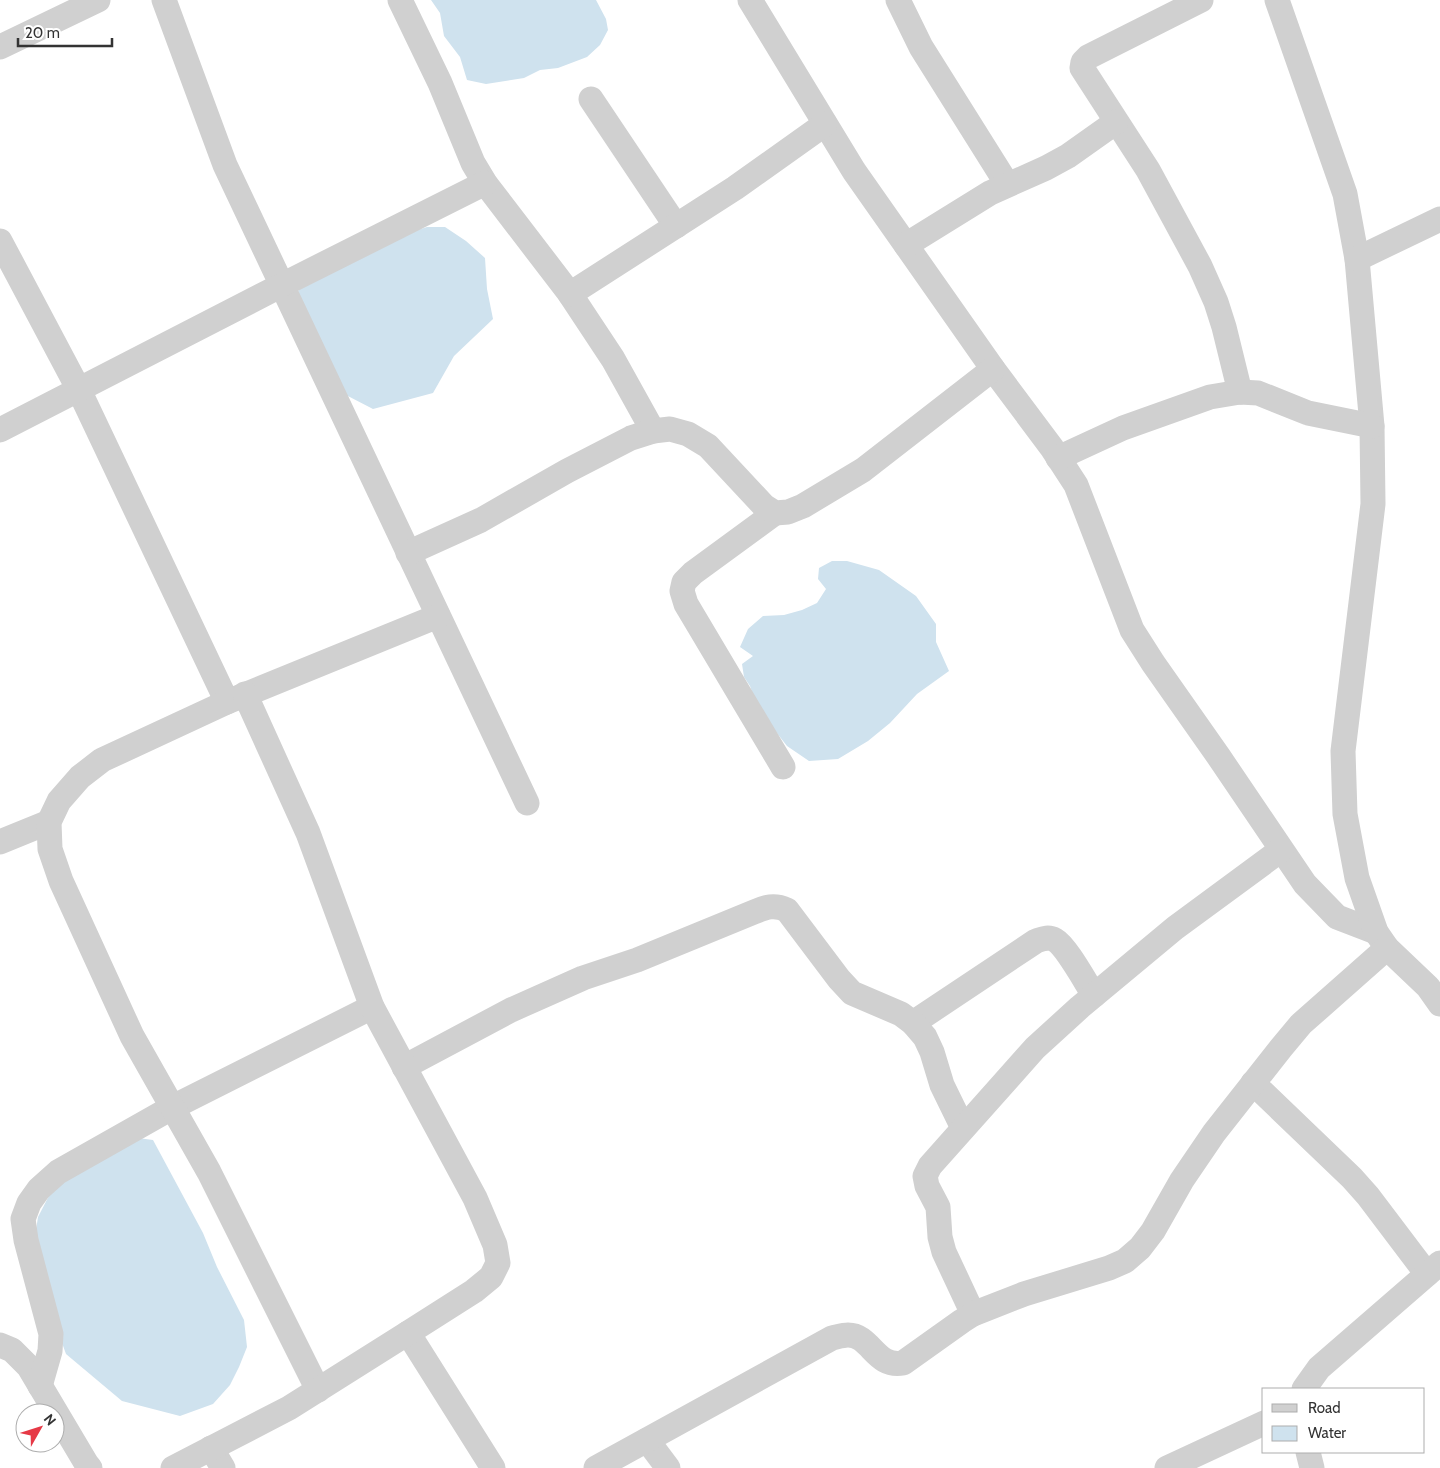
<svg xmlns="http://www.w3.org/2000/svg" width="1440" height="1468" viewBox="0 0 1440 1468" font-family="Cabin,sans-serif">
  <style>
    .water { fill: #cfe2ee }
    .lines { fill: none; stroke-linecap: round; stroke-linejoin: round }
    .minor { stroke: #d0d0d0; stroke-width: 25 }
  </style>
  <rect width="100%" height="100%" fill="#fff"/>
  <!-- water -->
  <g class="water">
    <path d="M431,0H596L606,19L608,30L600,45L587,57L558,68L540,70L524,78L486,84L467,80L460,57L444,36L440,13Z"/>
    <path d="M427,227H445L466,241L485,258L487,289L493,319L454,356L433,393L373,409L344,394L310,326L298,291L306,283L399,236Z"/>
    <path d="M832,561H847L879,570L916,596L936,624V642L949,671L917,694L890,723L868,741L838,759L809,761L787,746L758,709L750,686L744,677L742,664L753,656L740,647L748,629L763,616L784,615L802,610L817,603L826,589L818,579L819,568Z"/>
    <path d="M138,1138L153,1140L203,1233L217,1267L244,1320L247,1347L239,1367L230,1385L213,1404L180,1416L122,1401L66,1354L58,1332L34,1243L38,1217L53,1188Z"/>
  </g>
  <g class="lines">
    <!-- minor -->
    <g class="minor">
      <path d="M164,0L225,165L527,803"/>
      <path d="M400,0L440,83L473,163L485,183L570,294L613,359L653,431"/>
      <path d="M750,0L854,171L993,369L1052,448L1076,485L1132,630L1153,663L1219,757L1305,884L1337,917L1376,932"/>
      <path d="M898,0L921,47L1007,184"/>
      <path d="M1201,0L1088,57L1083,62L1082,68L1148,170L1200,266L1216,302L1224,327L1240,392"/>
      <path d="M1277,0L1345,194L1357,259L1372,426L1373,504L1343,751L1345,814L1357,878L1376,932L1387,948L1428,987L1440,1004"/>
      <path d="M0,47L98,0"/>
      <path d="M591,99L676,226"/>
      <path d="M0,241L79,390L227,702"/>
      <path d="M906,245L990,193L1046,168L1068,156L1116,122"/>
      <path d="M1357,259L1440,219"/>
      <path d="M570,294L735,188L825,124"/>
      <path d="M0,430L282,285L485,183"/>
      <path d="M1058,458L1123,428L1210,397L1240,392L1258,393L1308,413L1372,426"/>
      <path d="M775,513L693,573L684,582L682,591L686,604L783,767"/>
      <path d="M408,553L481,520L567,471L631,438L653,431L670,429L688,434L708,446L764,506L775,513L788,512L803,506L863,470L993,369"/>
      <path d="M0,842L49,822"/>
      <path d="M913,1023L1036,941C1042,939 1048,936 1055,940C1066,946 1086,983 1094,995"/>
      <path d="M404,1067L511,1010L583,978L637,960L754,912C766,907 774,904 787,910L839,979L852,993L901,1014L913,1023L925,1037L932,1052L942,1085L963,1128"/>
      <path d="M1253,1083L1352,1178L1368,1196L1427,1274"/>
      <path d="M973,1314L944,1252L940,1237L938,1207L927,1186L925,1176L930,1166L1035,1048L1080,1007L1175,928L1281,850"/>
      <path d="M408,1333L493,1468"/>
      <path d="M0,1345L12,1350L29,1367L86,1463L90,1468"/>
      <path d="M40,1386L50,1351L51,1334L26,1240L23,1219L29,1203L39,1189L58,1172L173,1107L372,1007"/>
      <path d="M1304,1389L1319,1368L1440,1263"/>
      <path d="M318,1390L209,1172L132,1036L61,881L50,849L49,822L59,801L80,777L102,760L227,702L438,616"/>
      <path d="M647,1440L668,1468"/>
      <path d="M211,1448L223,1468"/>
      <path d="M1308,1452L1312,1468"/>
      <path d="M173,1468L289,1408L408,1333L474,1291L491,1277L498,1263L495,1245L475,1198L372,1007L308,833L245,694"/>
      <path d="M596,1468L832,1338C837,1337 843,1335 848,1335C871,1335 875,1368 903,1363L962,1321L973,1314L1024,1294L1109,1268L1125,1261L1140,1248L1153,1231L1182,1180L1214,1133L1281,1048L1301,1024L1387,948"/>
      <path d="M1167,1468L1264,1423"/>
    </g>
  </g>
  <!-- legend -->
  <rect x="1262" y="1388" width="162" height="65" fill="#ffffff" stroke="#adadad"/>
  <rect x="1272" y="1404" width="25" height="8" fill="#d0d0d0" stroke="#adadad"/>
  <text x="1308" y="1413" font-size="15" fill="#333333">Road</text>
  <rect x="1272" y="1426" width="25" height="15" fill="#cfe2ee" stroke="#adadad"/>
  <text x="1308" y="1438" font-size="15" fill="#333333">Water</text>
  <!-- north arrow -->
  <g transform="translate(40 1428) rotate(51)"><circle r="24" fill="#ffffff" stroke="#adadad"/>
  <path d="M0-4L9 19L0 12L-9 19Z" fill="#e63946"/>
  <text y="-8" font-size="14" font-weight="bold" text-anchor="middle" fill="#333333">N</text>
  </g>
  <!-- scale -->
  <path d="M18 38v8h94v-8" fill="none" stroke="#333333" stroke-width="2.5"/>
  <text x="25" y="38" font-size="15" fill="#333333" stroke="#ffffff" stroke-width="4" paint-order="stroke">20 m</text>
</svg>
